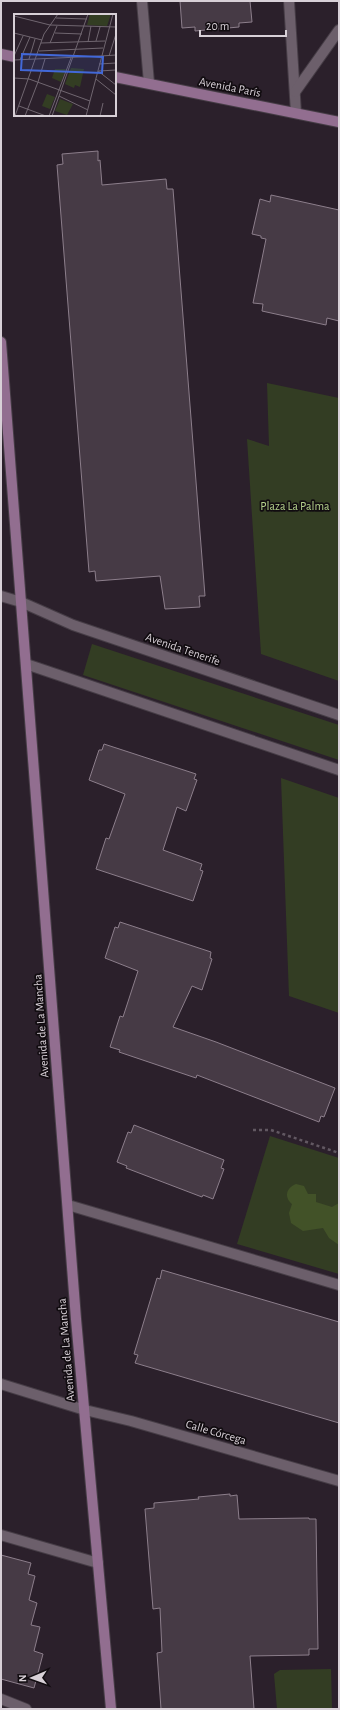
<svg xmlns="http://www.w3.org/2000/svg" width="340" height="1710" viewBox="0 0 340 1710" font-family="'Alegreya Sans',sans-serif">
  <style>
    .green { fill: #333d23 }
    .water { fill: #425228 }
    .building { fill: #463a45; stroke: #8c7e8b }
    .lines { fill: none; stroke-linecap: round; stroke-linejoin: round }
    .service-casing { stroke: #463d46; stroke-width: 12 }
    .minor-casing { stroke: #463d46; stroke-width: 12 }
    .secondary-casing { stroke: #463d46; stroke-width: 12 }
    .path { stroke: #625862; stroke-width: 2.5; stroke-dasharray: 3 3; stroke-linecap: butt }
    .service { stroke: #6c5f6b; stroke-width: 10 }
    .minor { stroke: #6c5f6b; stroke-width: 10 }
    .secondary { stroke: #926e90; stroke-width: 10 }
    .labels { text-anchor: middle; stroke-width: 3.5; stroke-linejoin: round; paint-order: stroke }
    .street-label { font-size: 12px; fill: #d8d0d7; stroke: #110c10 }
    .park-label { font-size: 12px; fill: #b6d38d; stroke: #110c10 }
    .inset-road { fill: none; stroke: #706670; stroke-width: 1 }
    .view { fill: #4268d8; fill-opacity: 0.15; stroke: #4268d8; stroke-width: 2 }
    .inset-edge { fill: none; stroke: #d8d0d7; stroke-width: 2 }
  </style>
  <rect width="100%" height="100%" fill="#2b202b"/>
  <!-- green -->
  <g class="green">
    <path d="M267,383L339,398V681L261,654L247,439L269,446Z"/>
    <path d="M92,644L339,725V760L83,675Z"/>
    <path d="M281,778L339,798V1013L289,996Z"/>
    <path d="M270,1136L339,1158V1274L237,1244Z"/>
    <path d="M331,1669L332,1709H277L274,1674L280,1670Z"/>
  </g>
  <!-- water -->
  <path class="water" d="M296,1184L304,1186L308,1194H316V1202L332,1207L339,1203V1245L329,1238L323,1228L303,1231L291,1223L289,1213L292,1204C284,1197 286,1188 296,1184Z"/>
  <!-- building -->
  <g class="building">
    <path d="M180,1H250L252,22L239,23V27L195,31V27L182,28Z"/>
    <path d="M98,151V161L100,160L102,185L166,179L167,189H173L205,596H199L200,607L165,609L160,576L96,581L95,571L89,572L57,165L63,164L62,154Z"/>
    <path d="M271,195L339,210V321L327,318L326,325L262,311L263,304L253,303L266,239L261,238V236L252,234L260,199L270,202Z"/>
    <path d="M104,744L196,774L194,779L197,780L186,811L177,807L163,850L202,864L200,870L203,871L193,901L96,869L106,838L109,839L125,794L89,780L99,750H102Z"/>
    <path d="M120,922L211,952L210,958L212,959L202,990L192,986L173,1027L216,1042L335,1088L324,1117L321,1116L319,1122L197,1075L196,1078L119,1052L120,1050L110,1047L120,1016L123,1017L138,971L105,958L115,927L118,928Z"/>
    <path d="M134,1125L224,1160L221,1168L224,1169L213,1199L203,1195L202,1197L126,1168L127,1166L117,1162L128,1132L131,1133Z"/>
    <path d="M162,1270L339,1322V1423L135,1363L138,1355L134,1354L157,1278L160,1279Z"/>
    <path d="M230,1494V1496L237,1495L239,1519L309,1518V1519H316L318,1649H309V1655L250,1656L254,1709H161L157,1653L162,1652L160,1608L153,1609L145,1509L154,1508V1503L199,1499L198,1497Z"/>
    <path d="M1,1555L31,1563L28,1574L35,1576L29,1600L37,1603L31,1625L40,1627L34,1651L43,1654L34,1688L1,1679Z"/>
  </g>
  <g class="lines">
    <defs>
      <g id="service">
        <path d="M142,1L149,83"/>
        <path d="M289,1L296,113"/>
        <path d="M295,92L339,30"/>
        <path d="M68,1205L339,1285"/>
        <path d="M1,1535L98,1563"/>
        <path d="M1,1699L26,1709"/>
      </g>
      <g id="minor">
        <path d="M1,596L21,602L73,625L339,715"/>
        <path d="M26,664L339,770"/>
        <path d="M1,1384L85,1410L131,1421L339,1481"/>
      </g>
      <g id="secondary">
        <path d="M1,54L15,57"/>
        <path d="M115,77L339,122"/>
        <path d="M1,342L76,1319L111,1709"/>
      </g>
    </defs>
    <!-- service casing -->
    <use href="#service" class="service-casing"/>
    <!-- minor casing -->
    <use href="#minor" class="minor-casing"/>
    <!-- secondary casing -->
    <use href="#secondary" class="secondary-casing"/>
    <!-- path -->
    <path class="path" d="M253,1130H271L339,1153"/>
    <!-- service -->
    <use href="#service" class="service"/>
    <!-- minor -->
    <use href="#minor" class="minor"/>
    <!-- secondary -->
    <use href="#secondary" class="secondary"/>
  </g>
  <g class="labels">
    <!-- street labels -->
    <g class="street-label">
      <text transform="translate(230 87) rotate(11)" y="4">Avenida París</text>
      <text transform="translate(183 649) rotate(19)" y="4">Avenida Tenerife</text>
      <text transform="translate(41 1026) rotate(-94)" y="4">Avenida de La Mancha</text>
      <text transform="translate(66 1350) rotate(-95)" y="4">Avenida de La Mancha</text>
      <text transform="translate(216 1432) rotate(16)" y="4">Calle Córcega</text>
    </g>
    <!-- park labels -->
    <g class="park-label">
      <text x="295" y="510">Plaza La Palma</text>
    </g>
  </g>
  <!-- overview -->
  <g transform="translate(14 14)">
    <rect width="102" height="102" fill="#2b202b"/>
    <path d="M76,0H97L93,12L73,11ZM57,54L70,55L66,73L61,71L60,74L51,70ZM41,55H52L47,68L38,64ZM33,80L41,83L36,95L28,92ZM46,85L59,90L53,101L41,97Z" fill="#333d23"/>
    <path class="inset-road" d="M0,2L36,11L102,13M42,4L73,5M0,19L28,26M41,19L68,20M82,27L86,13M74,28L77,12M27,29L91,27M36,29L43,12M25,37L89,34M0,42L9,22M87,42L102,41M95,42L102,20M15,45L21,25M0,46L87,42M6,46L16,23M85,50L102,49M84,57L102,71M85,57L102,56M0,64L15,65L76,87M82,65L102,81M24,68L31,45M45,82L74,96M5,92L32,102M1,102L30,20L44,0M11,102L24,68M35,102L57,44M38,102L74,0M72,102L99,0M86,102L89,89"/>
    <path class="view" d="M8,40L89,43L88,59L7,56Z"/>
    <rect width="102" height="102" class="inset-edge"/>
  </g>
  <!-- border -->
  <rect width="340" height="1710" fill="none" stroke="#d8d0d7" stroke-width="4"/>
  <!-- north arrow -->
  <g transform="translate(32 1678) rotate(268)" stroke="#110c10" stroke-width="3" paint-order="stroke">
  <path d="M0-3L7 15L0 10L-7 15Z" fill="#d8d0d7"/>
  <text y="-6" font-size="11" font-weight="bold" text-anchor="middle" fill="#d8d0d7">N</text>
  </g>
  <!-- scale -->
  <path d="M200 30v6h86v-6" fill="none" stroke="#d8d0d7" stroke-width="2"/>
  <text x="206" y="30" font-size="12" fill="#d8d0d7" stroke="#110c10" stroke-width="3" paint-order="stroke">20 m</text>
</svg>
